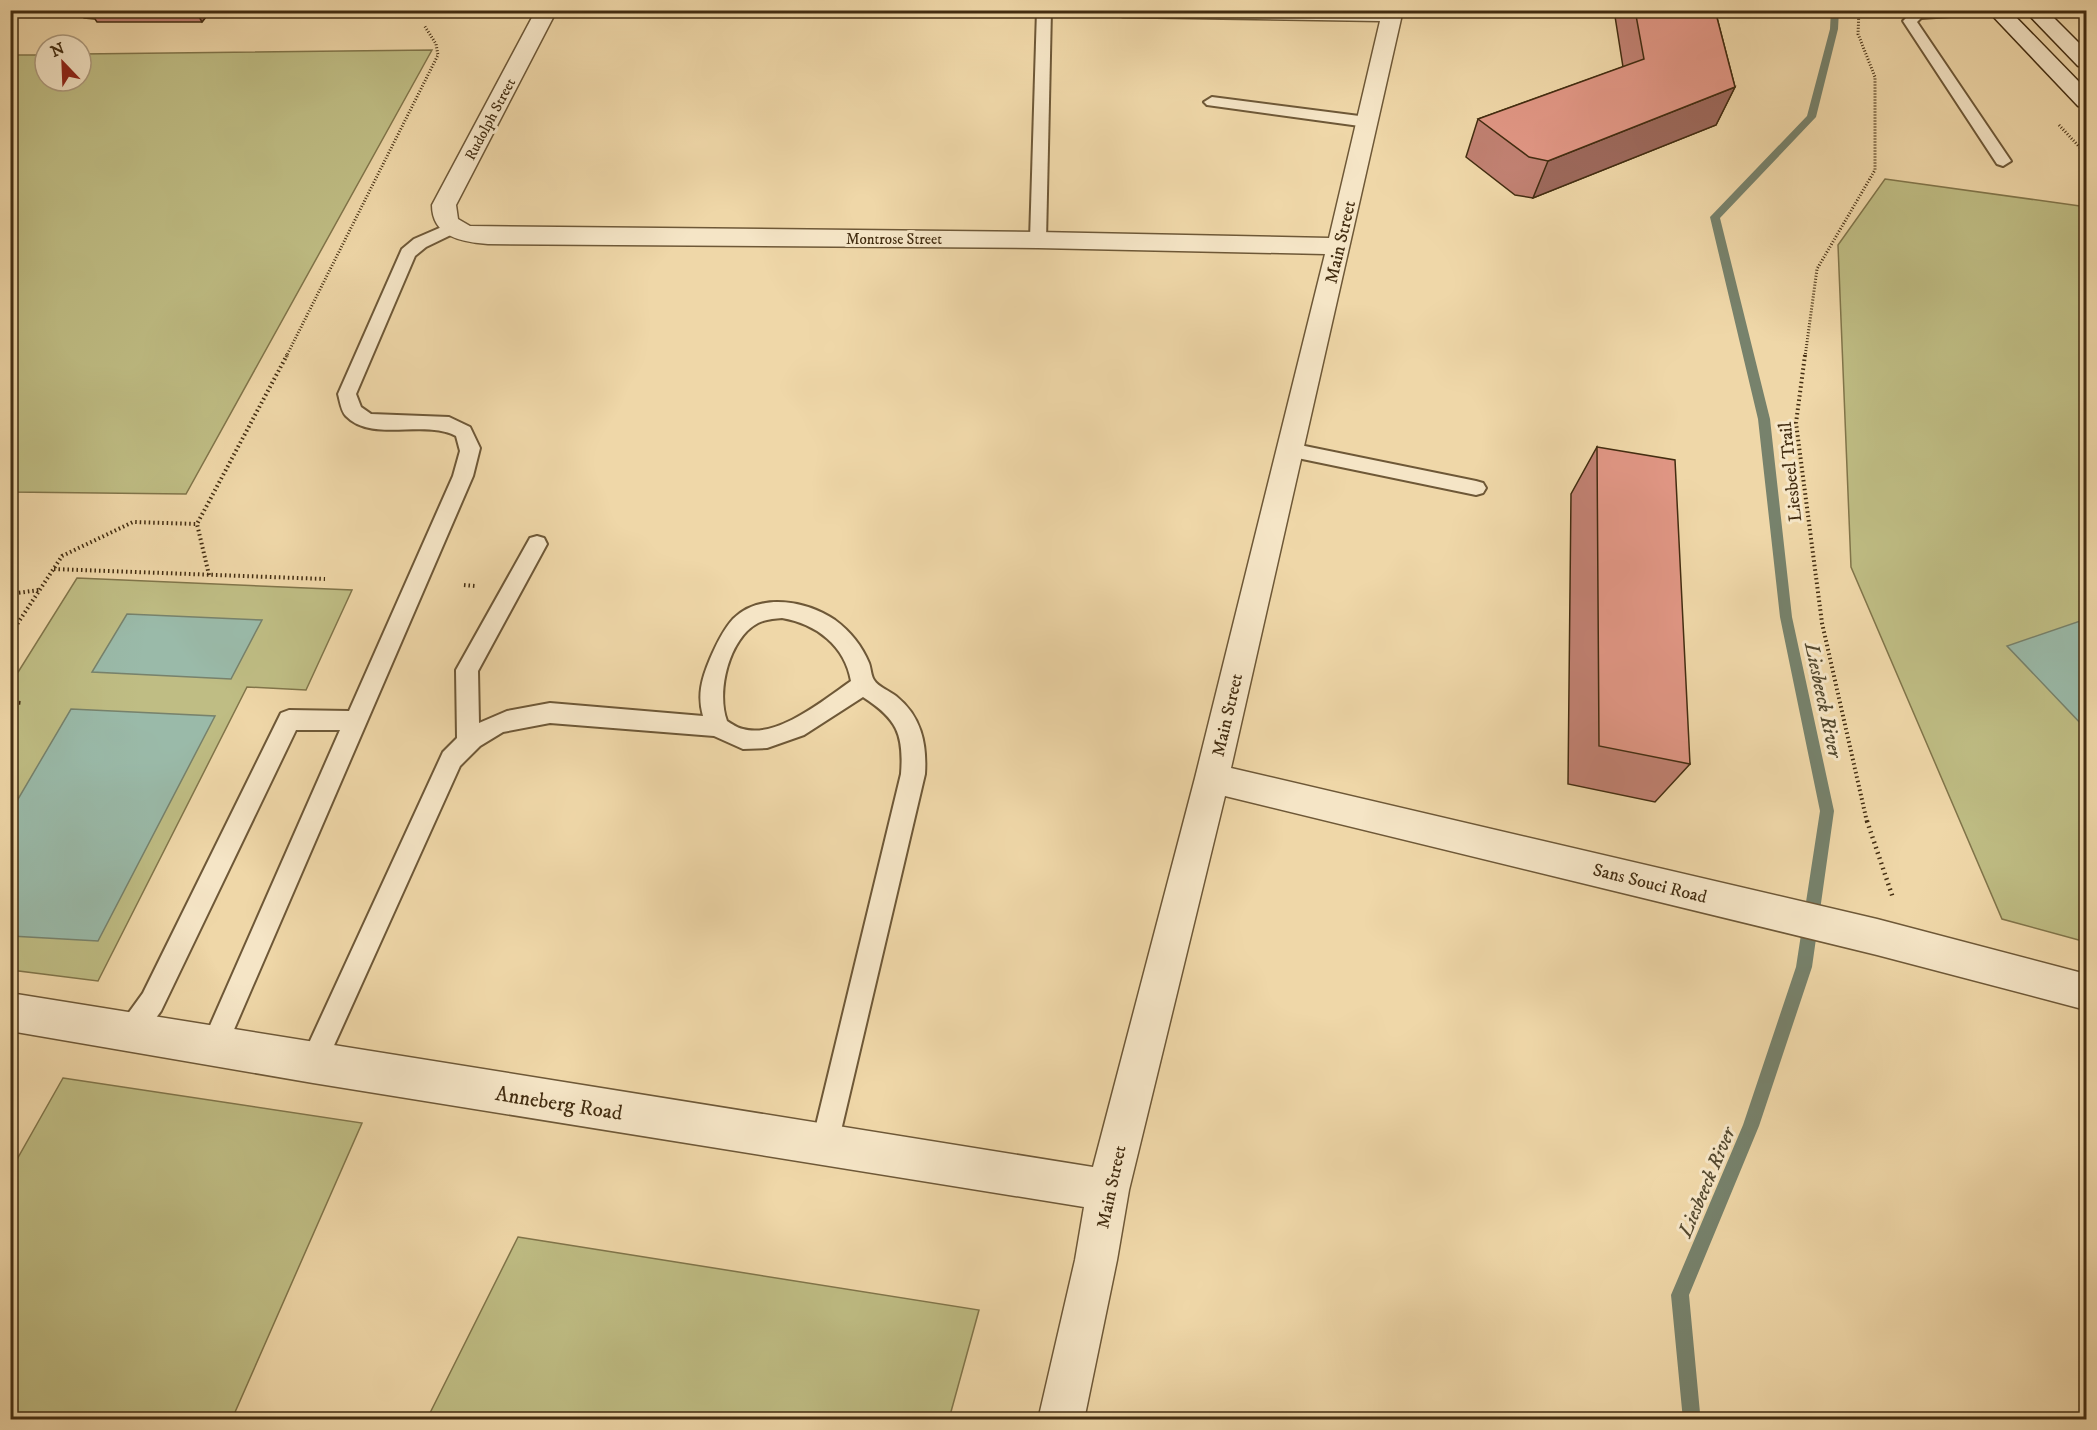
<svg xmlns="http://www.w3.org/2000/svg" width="2097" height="1430" viewBox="0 0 2097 1430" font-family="'IM FELL DW Pica',serif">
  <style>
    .green { fill: #bfbd84; stroke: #81754a; stroke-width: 1.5 }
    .water { fill: #9abaa9; stroke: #77826c; stroke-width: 1.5 }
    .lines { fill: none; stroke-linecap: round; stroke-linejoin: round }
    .stream { fill: #77826c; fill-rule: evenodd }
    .lane-casing { stroke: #6e5837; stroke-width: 4 }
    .street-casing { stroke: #6e5837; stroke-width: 3 }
    .secondary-casing { stroke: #432d11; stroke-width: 3 }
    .path-far2 { stroke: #432d11; stroke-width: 3; stroke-dasharray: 1 2; stroke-linecap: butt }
    .path-far1 { stroke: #432d11; stroke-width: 4; stroke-dasharray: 1.5 3; stroke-linecap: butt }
    .path { stroke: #432d11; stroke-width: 4.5; stroke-dasharray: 1.5 4; stroke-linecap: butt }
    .lane { fill: #f5e5c6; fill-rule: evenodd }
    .street { fill: #f5e5c6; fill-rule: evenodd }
    .secondary { fill: #f5e5c6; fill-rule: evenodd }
    .wall { fill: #c18172; stroke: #432d11; stroke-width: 1.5 }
    .shaded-wall { fill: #9d695c; stroke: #432d11; stroke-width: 1.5 }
    .building { fill: #e09684; stroke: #432d11; stroke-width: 1.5 }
    .labels { text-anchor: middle; stroke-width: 6; stroke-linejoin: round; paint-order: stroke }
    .far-street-label { font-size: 15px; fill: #432d11; stroke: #f5e5c6 }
    .street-label { font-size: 18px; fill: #432d11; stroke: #f5e5c6 }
    .water-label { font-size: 20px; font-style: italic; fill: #54492f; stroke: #f5e5c6 }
    .near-street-label { font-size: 21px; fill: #432d11; stroke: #f5e5c6 }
  </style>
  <rect width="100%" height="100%" fill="#efd7a8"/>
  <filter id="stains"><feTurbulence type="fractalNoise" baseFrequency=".00333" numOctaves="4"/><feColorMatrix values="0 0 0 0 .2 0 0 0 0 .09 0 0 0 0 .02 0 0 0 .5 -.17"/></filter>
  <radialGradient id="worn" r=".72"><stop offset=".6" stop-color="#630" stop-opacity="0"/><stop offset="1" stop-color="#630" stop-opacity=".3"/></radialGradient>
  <!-- green -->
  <g class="green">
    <path d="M432,50L186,494L11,492V55H45V81H81V54Z"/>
    <path d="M1885,179L2080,206L2086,209V942L2002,919L1851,567L1838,245Z"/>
    <path d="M77,578L352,590L306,690L247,687L98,981L11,970L10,685Z"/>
    <path d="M63,1078L362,1123L232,1419H11V1170Z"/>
    <path d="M518,1237L979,1310L949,1419H427Z"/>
  </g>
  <!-- water -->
  <g class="water">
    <path d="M127,614L262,620L231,679L92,672Z"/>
    <path d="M2086,619V729L2007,646Z"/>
    <path d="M71,709L215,716L98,941L11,936V811Z"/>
  </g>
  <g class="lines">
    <!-- stream -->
    <path class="stream" d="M1831,10H1839L1838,29L1816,117L1720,218L1770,419L1792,617L1834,811L1812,967L1759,1126L1689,1295L1700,1413L1703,1420H1683L1671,1295L1743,1125L1796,967L1820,811L1780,617L1758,419L1710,217L1807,116L1830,29Z"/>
    <defs>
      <g id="lane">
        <path d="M1037,10H1051L1046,240L1044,244H1032L1030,240Z"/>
        <path d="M1988,10L1981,14L1921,18L1917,22L2011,161L2003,166L1997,164L1903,21L1914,10Z"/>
        <path d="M1212,97L1367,117L1375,122L1367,127L1207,105L1204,102Z"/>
        <path d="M451,223L457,224L459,228L457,232L426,247L415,256L356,394L361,407L371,414L449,417L470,427L480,448L473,476L223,1055L214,1059L205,1055L201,1046L340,730H296L161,1011L140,1040L131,1044L122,1040L118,1031L122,1022L143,993L281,713L289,710L349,711L453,476L460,451L456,436C424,419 372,443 346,416C341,411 340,401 338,394L402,249L414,239Z"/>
        <path d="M1290,443L1476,481L1483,483L1486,488L1483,493L1476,495L1283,455L1280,450L1283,445Z"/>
        <path d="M537,536L544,538L547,544L478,671L479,723L507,711L550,703L703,716C697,695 702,678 710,659C716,645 723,630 733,619C760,592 807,601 835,620C850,631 862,646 869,663C871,668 871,676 874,680C878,687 890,691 896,696C921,716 927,743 925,774L835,1156L825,1160L815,1156L811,1146L901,774C904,734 897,719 863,697L804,735L767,748L743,749L714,736L550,723L503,732L480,746L460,766L322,1072L313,1076L304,1072L300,1063L304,1054L443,752L457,738L456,670L530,538ZM782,618C817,624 845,646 851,681C825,699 777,739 743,729C737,728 732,724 727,721C716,692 729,638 758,623C766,619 774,619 782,618Z"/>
      </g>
      <path id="street" d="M536,10H557L456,205L458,219L470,226L1038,232L1329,238L1380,21L1123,17L1116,15L1113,11L1403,10L1231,768L1877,919L2086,974V1010L1877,955L1225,796L1129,1190L1117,1260L1084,1420H1038L1075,1260L1084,1207L313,1083L10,1031V993L1093,1167L1195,778L1325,254L1038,248L488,244C462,242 432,237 432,205Z"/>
      <g id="secondary">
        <path d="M1987,10H2009L2086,89V108L2078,106Z"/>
        <path d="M2024,10H2046L2086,50V67L2078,66Z"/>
      </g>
    </defs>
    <!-- lane casing -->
    <use href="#lane" class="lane-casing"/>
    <!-- street casing -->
    <use href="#street" class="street-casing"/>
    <!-- secondary casing -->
    <use href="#secondary" class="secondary-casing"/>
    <!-- path-far2 -->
    <g class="path-far2">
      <path d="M2059,125L2086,154"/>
      <path d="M286,357L438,55L436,44L424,25"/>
      <path d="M1805,357L1817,269L1875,170V77L1858,34L1859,10"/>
    </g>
    <!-- path-far1 -->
    <g class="path-far1">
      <path d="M1805,355L1796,423L1822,623L1867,822"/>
      <path d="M54,569L325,579"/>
      <path d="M209,575L197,524L287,355"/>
      <path d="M464,585L475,586"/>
      <path d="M10,594L39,590"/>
      <path d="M10,635L62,556L133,522L197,524"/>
      <path d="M10,702L22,703"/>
    </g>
    <!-- path -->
    <path class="path" d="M1867,821L1893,898"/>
    <!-- lane -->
    <use href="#lane" class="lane"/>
    <!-- street -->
    <use href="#street" class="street"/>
    <!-- secondary -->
    <use href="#secondary" class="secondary"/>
  </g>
  <!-- wall -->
  <g class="wall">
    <path d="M79,10H350L349,12H210L202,22H97L95,19L84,18Z"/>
    <path d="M1614,10H1715L1735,87L1716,125L1533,198L1515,195L1466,157L1478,119L1623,67Z"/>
    <path d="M1597,447L1690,764L1655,802L1568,784L1571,494Z"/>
  </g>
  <!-- shaded-wall -->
  <g class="shaded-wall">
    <path d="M195,10H209L210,12L202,22Z"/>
    <path d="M1735,87L1716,125L1533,198L1548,161Z"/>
  </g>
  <!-- building -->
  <g class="building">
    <path d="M1635,10H1715L1735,87L1548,161L1529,157L1478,119L1644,59Z"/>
    <path d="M1597,447L1675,460L1690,764L1599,746Z"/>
  </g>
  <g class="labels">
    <!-- far-street labels -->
    <g class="far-street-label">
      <text transform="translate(490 119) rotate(-62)" y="5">Rudolph Street</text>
      <text x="894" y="244">Montrose Street</text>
    </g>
    <!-- street labels -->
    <g class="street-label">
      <text transform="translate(1340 242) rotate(-77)" y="6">Main Street</text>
      <text transform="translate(1790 472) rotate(-96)" y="6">Liesbeel Trail</text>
      <text transform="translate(1227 715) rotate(-77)" y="6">Main Street</text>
      <text transform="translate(1650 883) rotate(14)" y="6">Sans Souci Road</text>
      <text transform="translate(1111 1187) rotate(-78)" y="6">Main Street</text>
    </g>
    <!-- water labels -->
    <g class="water-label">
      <text transform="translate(1824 700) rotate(78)" y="7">Liesbeeck River</text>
      <text transform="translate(1706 1182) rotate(-67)" y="7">Liesbeeck River</text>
    </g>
    <!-- near-street labels -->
    <g class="near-street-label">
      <text transform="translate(559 1103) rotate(9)" y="7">Anneberg Road</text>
    </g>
  </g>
  <!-- margin -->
  <rect width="2097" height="1430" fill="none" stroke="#efd7a8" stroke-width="36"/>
  <rect x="12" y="12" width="2073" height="1406" fill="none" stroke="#432d11" stroke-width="3"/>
  <rect x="18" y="18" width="2061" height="1394" fill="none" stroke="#432d11" stroke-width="1.5"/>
  <!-- north arrow -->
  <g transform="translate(63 63) rotate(337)"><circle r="28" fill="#f5e5c6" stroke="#ae9b7e" stroke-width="1.5"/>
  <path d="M0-4.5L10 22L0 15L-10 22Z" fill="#8f2418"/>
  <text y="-9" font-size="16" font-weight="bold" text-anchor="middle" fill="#432d11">N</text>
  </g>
  <rect width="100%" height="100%" filter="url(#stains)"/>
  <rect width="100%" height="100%" fill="url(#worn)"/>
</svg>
